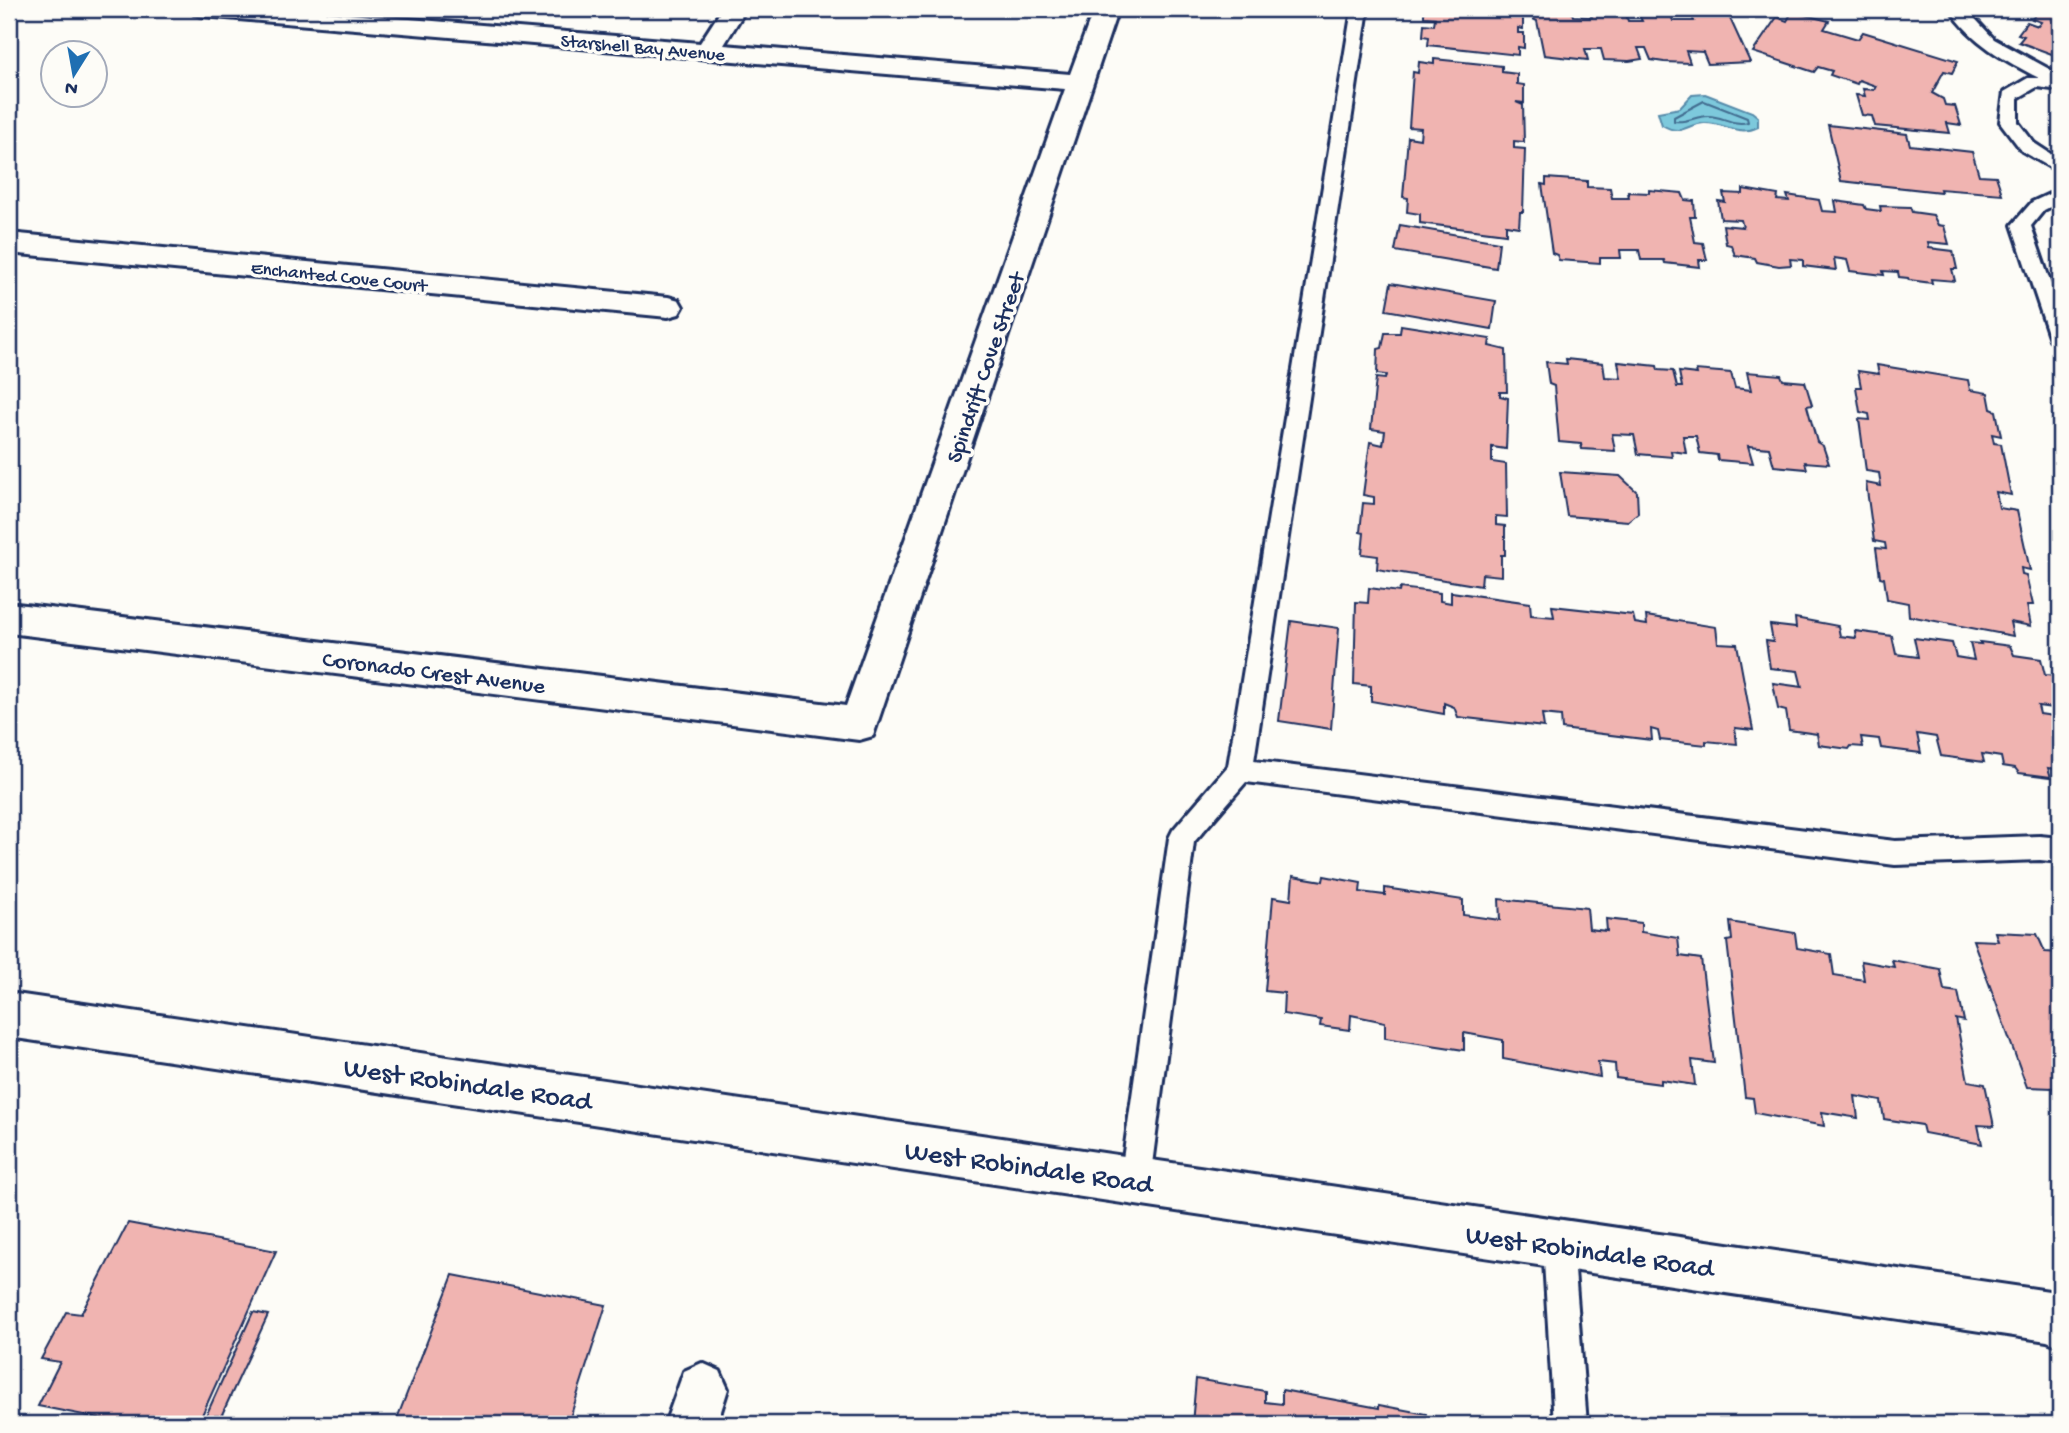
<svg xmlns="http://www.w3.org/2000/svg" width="2069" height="1433" viewBox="0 0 2069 1433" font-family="'Gochi Hand',sans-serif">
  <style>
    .water { fill: #7dc9dc; stroke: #568baa; stroke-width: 2 }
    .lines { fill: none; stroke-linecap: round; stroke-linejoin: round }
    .shore { stroke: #426d90; stroke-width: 2 }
    .building { fill: #f0b4b1; stroke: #1b2f5e; stroke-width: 2 }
    .service-casing { stroke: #1b2f5e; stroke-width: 6 }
    .minor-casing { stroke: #1b2f5e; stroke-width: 6 }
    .secondary-casing { stroke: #1b2f5e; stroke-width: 6 }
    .service { fill: #fdfcf7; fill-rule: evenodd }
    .minor { fill: #fdfcf7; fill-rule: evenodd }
    .secondary { fill: #fdfcf7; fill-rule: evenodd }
    .labels { text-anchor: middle; stroke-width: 7; stroke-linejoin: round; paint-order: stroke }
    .far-street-label { font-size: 19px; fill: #1b2f5e; stroke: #fdfcf7 }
    .street-label { font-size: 23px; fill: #1b2f5e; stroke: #fdfcf7 }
    .near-street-label { font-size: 28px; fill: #1b2f5e; stroke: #fdfcf7 }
  </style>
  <rect width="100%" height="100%" fill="#fdfcf7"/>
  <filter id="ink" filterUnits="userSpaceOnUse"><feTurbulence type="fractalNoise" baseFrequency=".0143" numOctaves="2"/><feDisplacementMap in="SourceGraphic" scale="14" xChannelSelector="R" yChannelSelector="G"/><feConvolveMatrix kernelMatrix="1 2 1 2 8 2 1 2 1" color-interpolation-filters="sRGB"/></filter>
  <g filter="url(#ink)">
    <!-- water -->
    <path class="water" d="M1705,94L1752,112L1758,117V127C1738,137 1724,122 1704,123C1686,124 1683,137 1662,125L1658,112L1680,108L1692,95Z"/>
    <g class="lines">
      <!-- shore -->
      <path class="shore" d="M1704,101L1747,118L1748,122C1733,126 1723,116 1708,116C1696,116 1687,123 1674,121V117Z"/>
    </g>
    <!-- building -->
    <g class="building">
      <path d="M1424,9H1516L1517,14L1523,15V29L1518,28V33H1524V48L1518,47V55L1428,45L1429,37L1423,36L1424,24L1434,25L1435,18L1424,17Z"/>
      <path d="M1530,9H1571L1573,16L1592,17L1590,9H1624L1628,21H1642L1638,12L1650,13L1649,9H1669L1673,21H1694L1689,10L1728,14L1750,62L1708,64L1703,52L1686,51L1690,63L1664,62L1651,60L1646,48H1638L1642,59L1629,61L1604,60L1601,49H1585L1588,60L1544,55L1537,21L1533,19Z"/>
      <path d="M2049,9L2060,10V57L2019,42L2024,36L2018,34L2027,22L2038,26L2041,22L2032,19L2039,10L2046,12Z"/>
      <path d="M1792,12L1829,21L1824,29L1858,39L1863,32L1958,61L1952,73L1944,71L1932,93L1943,99L1945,105L1955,106L1961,125L1947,123L1950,133L1875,126L1872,116L1862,115L1856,95L1865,96L1863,89L1874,90L1876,86L1859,80L1857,84L1830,75L1832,71L1818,67L1814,72L1753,52L1777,17L1787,21Z"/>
      <path d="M1434,59L1502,66V72L1517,74V84L1524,85V103L1516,102L1523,105L1524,142L1514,141V148L1525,149L1523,212H1520L1519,227L1506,225V234L1420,223V214L1407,212L1408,198L1403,197L1408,137L1420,139L1421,128L1409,127L1413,72L1418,73L1419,62L1434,64Z"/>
      <path d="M1828,125L1907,134L1910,145L1972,152L1979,175L1996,176L2002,194L1940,189L1941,192L1841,181Z"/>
      <path d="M1546,178L1587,181V187L1610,188L1612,198H1629L1628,192L1649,193V190L1682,193L1685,200L1694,201L1695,217H1690L1695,242L1703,243L1707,260H1699L1700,267L1665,263L1664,260H1641L1639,250H1620L1621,258H1600V263L1559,260L1557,255L1552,253L1542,184L1546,185Z"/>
      <path d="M1743,189L1778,195L1777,200L1789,201L1787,195L1819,200L1822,211L1837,212L1835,201L1864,205L1866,209L1881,211L1880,206L1910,207L1912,212L1933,215L1938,225L1944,226L1949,244L1928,242L1929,248L1953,251L1957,269H1952L1955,281L1931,279L1932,283L1909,280L1908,278L1899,277L1898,272L1883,271L1884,275L1850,271L1847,260L1834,258L1836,270L1803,266V260L1790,259L1791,265L1779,266L1757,262L1755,258L1735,255L1731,245L1726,244L1723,225L1743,227L1741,220L1721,219L1718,201L1725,202L1723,193L1743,194Z"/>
      <path d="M1400,225L1499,242L1496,268L1395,251Z"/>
      <path d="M1391,283L1496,301L1492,329L1386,310Z"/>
      <path d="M1401,325L1490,339L1489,346L1506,350L1507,392H1500V396L1508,398L1506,449L1492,447V462L1506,464L1507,517L1496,516V525L1505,526V555H1501V576L1482,574L1481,586L1377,569L1378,556L1362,554L1364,533L1360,532L1363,503L1374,504V497L1363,495L1370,442L1383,445L1385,431L1371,429L1376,378L1385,379L1386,375L1377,374L1378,349L1382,348L1385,333H1400Z"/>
      <path d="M1566,359L1603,363L1605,377L1621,378L1618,362L1657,366L1658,370L1673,371L1677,387H1682L1679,372L1697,374L1696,370L1731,373L1735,388L1751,390L1747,372L1781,375L1783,380L1805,382L1812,405L1807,406L1817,442L1823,446L1829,464L1805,462L1807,469L1774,466L1769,448L1748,446L1753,463L1718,460L1717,455L1700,453L1696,436H1683L1686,453L1671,451L1672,457L1638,454L1634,435L1612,434L1615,451L1582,449L1581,444L1559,442L1554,386L1549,384L1546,362L1567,364Z"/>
      <path d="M1877,365L1968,380L1970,390L1988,393L1991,409L1996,411L2001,436L1992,434L1994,443L2001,444L2011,495L1996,492L1999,508L2017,511L2030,570L2021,568L2022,574L2026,575L2033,605H2027L2031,626L2010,622L2013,636L1909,616L1908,603L1887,599L1884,578L1880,577L1876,548L1886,549L1885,543L1874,541L1866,483L1881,486L1879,473L1866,471L1859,419L1870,420L1869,414L1860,412L1856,387H1861L1858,371L1879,374Z"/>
      <path d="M1560,472L1620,476L1637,492L1638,513L1628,521L1567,516Z"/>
      <path d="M1369,588L1399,592L1400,588L1440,593V601L1451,603V592L1530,603L1531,615L1554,617L1552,606L1633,615L1635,623L1647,625L1646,616L1716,627L1718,643L1737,644L1753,730L1735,728L1737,744L1706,741V745L1660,740L1658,731L1651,729L1652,740L1562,729L1561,716L1542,714L1544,727L1458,717L1454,707L1444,703V714L1371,701V686L1354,684L1356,602L1368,603Z"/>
      <path d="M1795,618L1838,626L1840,636L1856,638L1855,631L1892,636L1896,654L1918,657L1914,638L1952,643L1956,657L1974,660L1970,643L1981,644L1980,642L2010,646L2014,655L2041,659L2045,675L2057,676L2060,686V709L2038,706L2040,714L2060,717V770L2048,768L2051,777L2019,773L2015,768L2003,766L2001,757L1982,754L1984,762L1941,756L1936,737L1917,734L1921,753L1881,748L1879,739L1861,737L1863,747L1851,746L1849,749L1819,745L1817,734L1789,730L1786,711L1778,709L1773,683L1802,687L1798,671L1770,668L1766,641L1773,642L1770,625L1796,628Z"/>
      <path d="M1291,621L1339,628L1331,729L1279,721Z"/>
      <path d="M1293,876L1323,881L1324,876L1361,883L1360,892L1385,895V888L1463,900V915L1500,920L1499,899L1587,908L1589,929L1607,931L1606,919L1641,923V932L1678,938L1680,956L1701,959L1714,1063L1692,1060L1695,1085L1661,1080V1084L1616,1078L1615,1064L1598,1062L1600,1077L1503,1059V1040L1464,1033V1050L1385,1038V1022L1351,1015L1350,1030L1320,1026L1321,1020L1283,1014L1284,993L1265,991L1273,897L1291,900Z"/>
      <path d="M1730,922L1795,933L1797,948L1831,954L1834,975L1864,980L1861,961L1894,967L1892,960L1940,969L1944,990L1958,992L1964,1021L1956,1019L1968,1081L1985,1084L1994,1126L1978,1125L1982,1144L1924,1133L1922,1125L1884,1119L1881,1101L1855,1096L1858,1118L1822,1112L1824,1126L1755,1113L1753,1098L1745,1097L1727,941L1732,940Z"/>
      <path d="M1995,932L2037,934L2045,952L2060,953V1099H2057L2053,1088L2027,1087L1973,940L1998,941Z"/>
      <path d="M128,1223L276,1251L198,1424H129L38,1406L60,1362L41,1359L66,1312L81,1314Z"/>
      <path d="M453,1275L606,1305L568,1424H395Z"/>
      <path d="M253,1312L268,1315L218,1423L204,1420Z"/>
      <path d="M1196,1379L1265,1391V1402L1282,1404V1390L1379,1408V1405L1426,1414V1424H1192Z"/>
    </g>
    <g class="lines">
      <defs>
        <g id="service">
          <path d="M1352,9H1368L1254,761L1895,841L2040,836L2060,838V862L2040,860L1895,865L1246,782L1194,842L1150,1180L1146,1191L1135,1195L1124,1191L1120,1180L1169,838L1173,830L1228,766Z"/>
          <path d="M1950,9H1966L1994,39L2060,75V90L2037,87L2018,98V122L2034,143L2060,160V173L2022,151L2000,122L2004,92L2028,78H2039C2004,60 1972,43 1950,9Z"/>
          <path d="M2060,189V202L2044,210L2031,226L2060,311V346L2053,344L2050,339L2012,225L2032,202Z"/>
          <path d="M1558,1230L1569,1234L1573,1245L1587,1424H1554L1543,1245L1547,1234Z"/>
        </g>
        <g id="minor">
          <path d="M191,9H289L700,43L722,9H746L724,45L1070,74L1094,9H1118L873,736L859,740L9,633V603L846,706L1065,89L203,16L194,14Z"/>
          <path d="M9,233L668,297L679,300L683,307L679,314L668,317L9,253Z"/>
          <path d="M702,1363L720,1371L728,1389L717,1424H665L684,1371Z"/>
        </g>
        <path id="secondary" d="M9,993L2049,1291L2060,1296V1346L2047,1341L9,1037Z"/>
      </defs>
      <!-- service casing -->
      <use href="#service" class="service-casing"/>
      <!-- minor casing -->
      <use href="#minor" class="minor-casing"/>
      <!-- secondary casing -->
      <use href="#secondary" class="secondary-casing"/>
      <!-- service -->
      <use href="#service" class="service"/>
      <!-- minor -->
      <use href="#minor" class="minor"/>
      <!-- secondary -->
      <use href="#secondary" class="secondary"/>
    </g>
  </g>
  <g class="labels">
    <!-- far-street labels -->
    <g class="far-street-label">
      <text transform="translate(643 46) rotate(5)" y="7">Starshell Bay Avenue</text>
      <text transform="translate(339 275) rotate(6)" y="7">Enchanted Cove Court</text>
    </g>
    <!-- street labels -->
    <g class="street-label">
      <text transform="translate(984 367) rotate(-71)" y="8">Spindrift Cove Street</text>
      <text transform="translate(434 671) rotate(7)" y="8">Coronado Crest Avenue</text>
    </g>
    <!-- near-street labels -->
    <g class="near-street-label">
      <text transform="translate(468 1082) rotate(8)" y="10">West Robindale Road</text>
      <text transform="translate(1029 1165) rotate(8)" y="10">West Robindale Road</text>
      <text transform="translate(1590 1249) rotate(8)" y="10">West Robindale Road</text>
    </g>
  </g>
  <!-- margin -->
  <rect width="2069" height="1433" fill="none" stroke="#fdfcf7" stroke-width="35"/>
  <rect x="18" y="18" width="2034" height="1398" fill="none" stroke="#1b2f5e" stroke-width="2.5" filter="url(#ink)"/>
  <!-- north arrow -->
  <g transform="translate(74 74) rotate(191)"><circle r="33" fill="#fdfcf7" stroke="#a3aaba" stroke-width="2"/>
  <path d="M0-5L12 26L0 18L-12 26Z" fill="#1f6fb2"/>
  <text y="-10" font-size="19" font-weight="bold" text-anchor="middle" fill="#1b2f5e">N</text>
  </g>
</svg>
